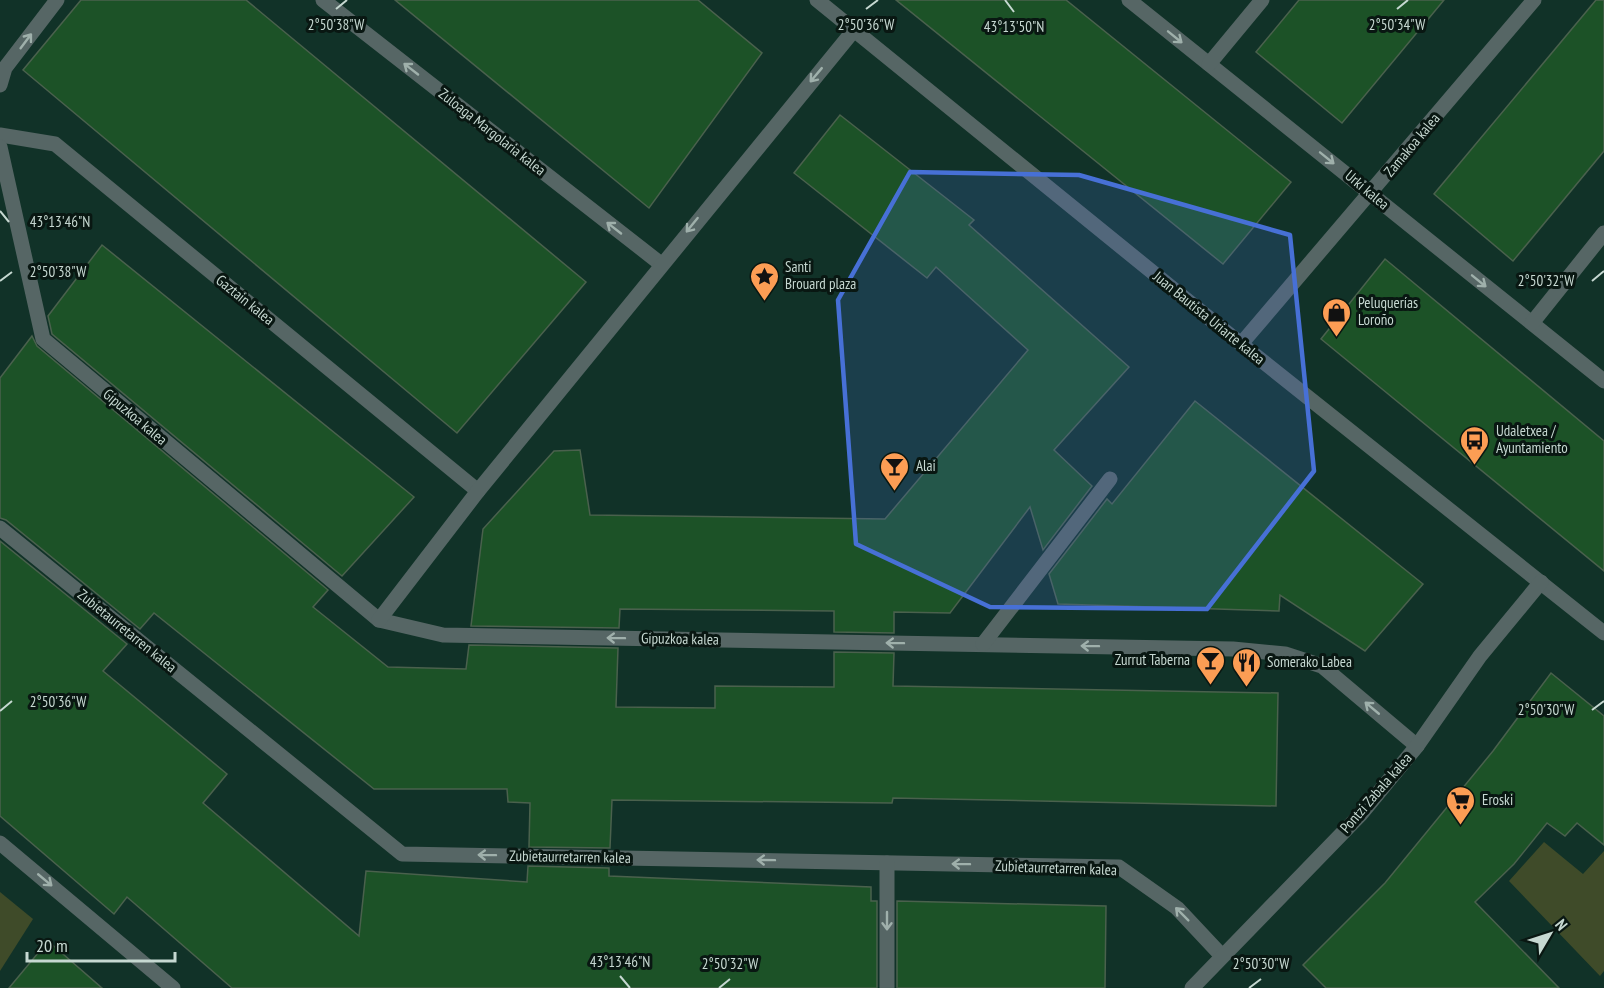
<svg xmlns="http://www.w3.org/2000/svg" width="1604" height="988" viewBox="0 0 1604 988" font-family="'PT Sans Narrow',sans-serif">
  <style>
    .green { fill: #3f4b29 }
    .building { fill: #1c5227; stroke: #4a614d; stroke-width: 1.5 }
    .lines { fill: none; stroke-linecap: round; stroke-linejoin: round }
    .minor { stroke: #566665; stroke-width: 15 }
    .oneway { stroke: #9fb0ab }
    .marked { fill: #4770d6; fill-opacity: 0.2; stroke: #4770d6; stroke-width: 4.5; stroke-linejoin: round }
    .ticks { fill: none; stroke: #c6d8d1; stroke-width: 2 }
    .labels { text-anchor: middle; stroke-width: 6; stroke-linejoin: round; paint-order: stroke }
    .street-label { font-size: 15px; fill: #c6d8d1; stroke: #091712 }
    .poi-label { font-size: 15px; fill: #c6d8d1; stroke: #091712; text-anchor: start }
    .ticks-label { font-size: 15px; text-anchor: middle; fill: #c6d8d1; stroke: #091712; stroke-width: 6; stroke-linejoin: round; paint-order: stroke }
  </style>
  <rect width="100%" height="100%" fill="#113228"/>
  <!-- green -->
  <g class="green">
    <path d="M1544,842L1583,874L1604,851V971L1600,976L1509,881Z"/>
    <path d="M0,892L33,919L0,971Z"/>
  </g>
  <!-- building -->
  <g class="building">
    <path d="M81,0H246L586,282L457,433L23,70Z"/>
    <path d="M395,0H698L762,53L649,208Z"/>
    <path d="M896,0H1066L1291,182L1223,264Z"/>
    <path d="M1299,0H1444L1342,123L1256,52Z"/>
    <path d="M1596,0H1604V151L1513,261L1434,194Z"/>
    <path d="M840,115L974,220L969,225L1129,367L1054,450L1092,486L1043,550L1030,507L950,613L894,612V633L834,632V611L620,609L619,628L471,626L483,529L554,451L580,450L590,515L885,519L1028,350L936,267L927,278L794,173Z"/>
    <path d="M102,245L414,497L342,576L52,334L48,316Z"/>
    <path d="M1385,259L1604,441V571L1321,339Z"/>
    <path d="M32,336L37,346L328,590L313,607L388,667L466,669L469,645L618,648L616,707L715,708V686L834,687V652L894,653L893,686L1278,693L1276,806L893,798L892,803L612,800L610,848L529,847L530,803L508,802L507,789H374L154,613L140,629L6,520L0,518V378Z"/>
    <path d="M1195,401L1423,584L1365,651L1280,595L1279,611L1058,604L1049,574L1107,499L1112,504Z"/>
    <path d="M0,541L127,644L103,671L227,774L203,803L359,936L366,871L527,882L528,866L609,868V876L871,887V901H877V988H232L127,897L114,914L0,816Z"/>
    <path d="M1551,673L1604,716V845L1577,823L1565,836L1547,823L1514,864L1475,902L1559,988H1326L1303,965L1385,883L1493,751Z"/>
    <path d="M897,901L1106,906L1105,988H897Z"/>
    <path d="M48,941L102,988H9Z"/>
  </g>
  <g class="lines">
    <!-- minor -->
    <g class="minor">
      <path d="M323,0L661,264"/>
      <path d="M817,0L1241,344L1604,633"/>
      <path d="M1129,0L1604,381"/>
      <path d="M1209,64L1262,0"/>
      <path d="M0,85L5,68L57,0"/>
      <path d="M0,135L55,144L478,491"/>
      <path d="M0,147L43,339L379,620L443,635L1233,649L1285,654L1322,666L1417,746"/>
      <path d="M1532,323L1604,233"/>
      <path d="M1241,344L1534,0"/>
      <path d="M0,528L402,854L1119,867L1177,908L1222,956"/>
      <path d="M379,620L478,491L854,30"/>
      <path d="M983,644L1110,479"/>
      <path d="M0,843L173,988"/>
      <path d="M887,988V863"/>
      <path d="M1192,988L1361,814L1417,746L1480,656L1541,582"/>
    </g>
  </g>
  <!-- one-way arrows -->
  <defs><path id="oneway-shaft" d="M-6 0H5M1.5-3L5.5 0L1.5 3" fill="none" stroke-width="1.6" stroke-linecap="round" stroke-linejoin="round" transform="scale(1.5)"/></defs>
  <g class="oneway">
    <use href="#oneway-shaft" transform="translate(1175 37) rotate(39)"/>
    <use href="#oneway-shaft" transform="translate(26 41) rotate(-53)"/>
    <use href="#oneway-shaft" transform="translate(411 69) rotate(-142)"/>
    <use href="#oneway-shaft" transform="translate(816 75) rotate(130)"/>
    <use href="#oneway-shaft" transform="translate(1327 158) rotate(39)"/>
    <use href="#oneway-shaft" transform="translate(692 225) rotate(129)"/>
    <use href="#oneway-shaft" transform="translate(614 228) rotate(-142)"/>
    <use href="#oneway-shaft" transform="translate(1479 281) rotate(39)"/>
    <use href="#oneway-shaft" transform="translate(616 638) rotate(-179)"/>
    <use href="#oneway-shaft" transform="translate(895 643) rotate(-179)"/>
    <use href="#oneway-shaft" transform="translate(1090 646) rotate(-179)"/>
    <use href="#oneway-shaft" transform="translate(1372 708) rotate(-140)"/>
    <use href="#oneway-shaft" transform="translate(487 855) rotate(-179)"/>
    <use href="#oneway-shaft" transform="translate(766 860) rotate(-179)"/>
    <use href="#oneway-shaft" transform="translate(961 864) rotate(-179)"/>
    <use href="#oneway-shaft" transform="translate(45 880) rotate(40)"/>
    <use href="#oneway-shaft" transform="translate(1182 914) rotate(-135)"/>
    <use href="#oneway-shaft" transform="translate(887 921) rotate(90)"/>
  </g>
  <!-- marked area -->
  <path class="marked" d="M910,172L1079,175L1290,235L1314,471L1207,609L990,607L856,544L838,300Z"/>
  <!-- ticks -->
  <path class="ticks" d="M1005,0L1014,12M336,9L347,0M866,9L878,0M1397,9L1408,0M0,211L9,222M0,281L12,272M1592,281L1604,271M1592,710L1604,701M0,711L12,701M620,976L630,988M719,988L730,979M1249,988L1261,979"/>
  <!-- icons -->
  <defs>
    <symbol id="sight-pin" viewBox="-11 -11 22 30"><path d="M0 17L-7.5 6A9.5 9.5 0 1 1 7.5 6Z" fill="#fc9d54" stroke="#091712"/><path d="M0-6L1.8-2.2L6-1.7L2.9 1.2L3.7 5.4L0 3.3L-3.7 5.4L-2.9 1.2L-6-1.7L-1.8-2.2Z" fill="#111"/></symbol>
    <symbol id="shop-pin" viewBox="-11 -11 22 30"><path d="M0 17L-7.5 6A9.5 9.5 0 1 1 7.5 6Z" fill="#fc9d54" stroke="#091712"/><path d="M-5-2.5h2.3a2.7 3.5 0 0 1 5.4 0H5L5.5 6h-11ZM-1.5-2.5h3a1.5 2.3 0 0 0-3 0Z" fill="#111"/></symbol>
    <symbol id="bus-pin" viewBox="-11 -11 22 30"><path d="M0 17L-7.5 6A9.5 9.5 0 1 1 7.5 6Z" fill="#fc9d54" stroke="#091712"/><path d="M-5-6H5V4H4V6H2V4H-2V6H-4V4H-5ZM-3.5-4V0h7V-4ZM-3.5 1.2v1.5H-2V1.2ZM2 1.2v1.5H3.5V1.2Z" fill="#111"/></symbol>
    <symbol id="bar-pin" viewBox="-11 -11 22 30"><path d="M0 17L-7.5 6A9.5 9.5 0 1 1 7.5 6Z" fill="#fc9d54" stroke="#091712"/><path d="M-6-5H6L.8 .8V4.5H3.5V6h-7V4.5H-.8V.8Z" fill="#111"/></symbol>
    <symbol id="restaurant-pin" viewBox="-11 -11 22 30"><path d="M0 17L-7.5 6A9.5 9.5 0 1 1 7.5 6Z" fill="#fc9d54" stroke="#091712"/><path d="M-5-6h1v4h1v-4h1v4h1v-4h1v5L-1.5 .5V6h-2V.5L-5-1ZM5-6V6H3V1.5H1.5Q1.5-4 5-6Z" fill="#111"/></symbol>
    <symbol id="supermarket-pin" viewBox="-11 -11 22 30"><path d="M0 17L-7.5 6A9.5 9.5 0 1 1 7.5 6Z" fill="#fc9d54" stroke="#091712"/><path d="M-6-5.5h2.5l.6 2H6L4.5 2H-2.5L-4.4-4H-6ZM-1.5 3.2a1.3 1.3 0 1 0 .1 0ZM3 3.2a1.3 1.3 0 1 0 .1 0Z" fill="#111"/></symbol>
  </defs>
  <g fill-rule="evenodd">
    <use href="#sight-pin" x="748" y="260" width="33" height="45"/>
    <use href="#shop-pin" x="1320" y="296" width="33" height="45"/>
    <use href="#bus-pin" x="1458" y="424" width="33" height="45"/>
    <use href="#bar-pin" x="878" y="450" width="33" height="45"/>
    <use href="#bar-pin" x="1194" y="644" width="33" height="45"/>
    <use href="#restaurant-pin" x="1230" y="646" width="33" height="45"/>
    <use href="#supermarket-pin" x="1444" y="784" width="33" height="45"/>
  </g>
  <g class="labels">
    <!-- street labels -->
    <g class="street-label">
      <text transform="translate(492 132) rotate(38)" y="5">Zuloaga Margolaria kalea</text>
      <text transform="translate(1412 145) rotate(-50)" y="5">Zamakoa kalea</text>
      <text transform="translate(1367 190) rotate(40)" y="5">Urki kalea</text>
      <text transform="translate(245 300) rotate(39)" y="5">Gaztain kalea</text>
      <text transform="translate(1209 318) rotate(39)" y="5">Juan Bautista Uriarte kalea</text>
      <text transform="translate(135 417) rotate(40)" y="5">Gipuzkoa kalea</text>
      <text transform="translate(127 631) rotate(39)" y="5">Zubietaurretarren kalea</text>
      <text transform="translate(680 639) rotate(1)" y="5">Gipuzkoa kalea</text>
      <text transform="translate(1376 793) rotate(-49)" y="5">Pontzi Zabala kalea</text>
      <text transform="translate(570 857) rotate(1)" y="5">Zubietaurretarren kalea</text>
      <text transform="translate(1056 868) rotate(2)" y="5">Zubietaurretarren kalea</text>
    </g>
    <!-- poi labels -->
    <g class="poi-label">
      <text x="785" y="272">Santi<tspan x="785" dy="17">Brouard plaza</tspan></text>
      <text x="1358" y="308">Peluquerías<tspan x="1358" dy="17">Loroño</tspan></text>
      <text x="1496" y="436">Udaletxea /<tspan x="1496" dy="17">Ayuntamiento</tspan></text>
      <text x="916" y="471">Alai</text>
      <text x="1190" y="665" text-anchor="end">Zurrut Taberna</text>
      <text x="1267" y="667">Somerako Labea</text>
      <text x="1482" y="805">Eroski</text>
    </g>
  </g>
  <g class="ticks-label">
    <text x="1397" y="30">2°50'34"W</text>
    <text x="336" y="30">2°50'38"W</text>
    <text x="866" y="30">2°50'36"W</text>
    <text x="1014" y="32">43°13'50"N</text>
    <text x="60" y="227">43°13'46"N</text>
    <text x="58" y="277">2°50'38"W</text>
    <text x="1546" y="286">2°50'32"W</text>
    <text x="58" y="707">2°50'36"W</text>
    <text x="1546" y="715">2°50'30"W</text>
    <text x="620" y="967">43°13'46"N</text>
    <text x="730" y="969">2°50'32"W</text>
    <text x="1261" y="969">2°50'30"W</text>
  </g>
  <!-- north arrow -->
  <g transform="translate(1550 934) rotate(51)" stroke="#091712" stroke-width="4.5" paint-order="stroke">
  <path d="M0-4.5L10 22L0 15L-10 22Z" fill="#c6d8d1"/>
  <text y="-9" font-size="16" font-weight="bold" text-anchor="middle" fill="#c6d8d1">N</text>
  </g>
  <!-- scale -->
  <path d="M27 952v9h148v-9" fill="none" stroke="#c6d8d1" stroke-width="3"/>
  <text x="36" y="952" font-size="18" fill="#c6d8d1" stroke="#091712" stroke-width="4.5" paint-order="stroke">20 m</text>
</svg>
